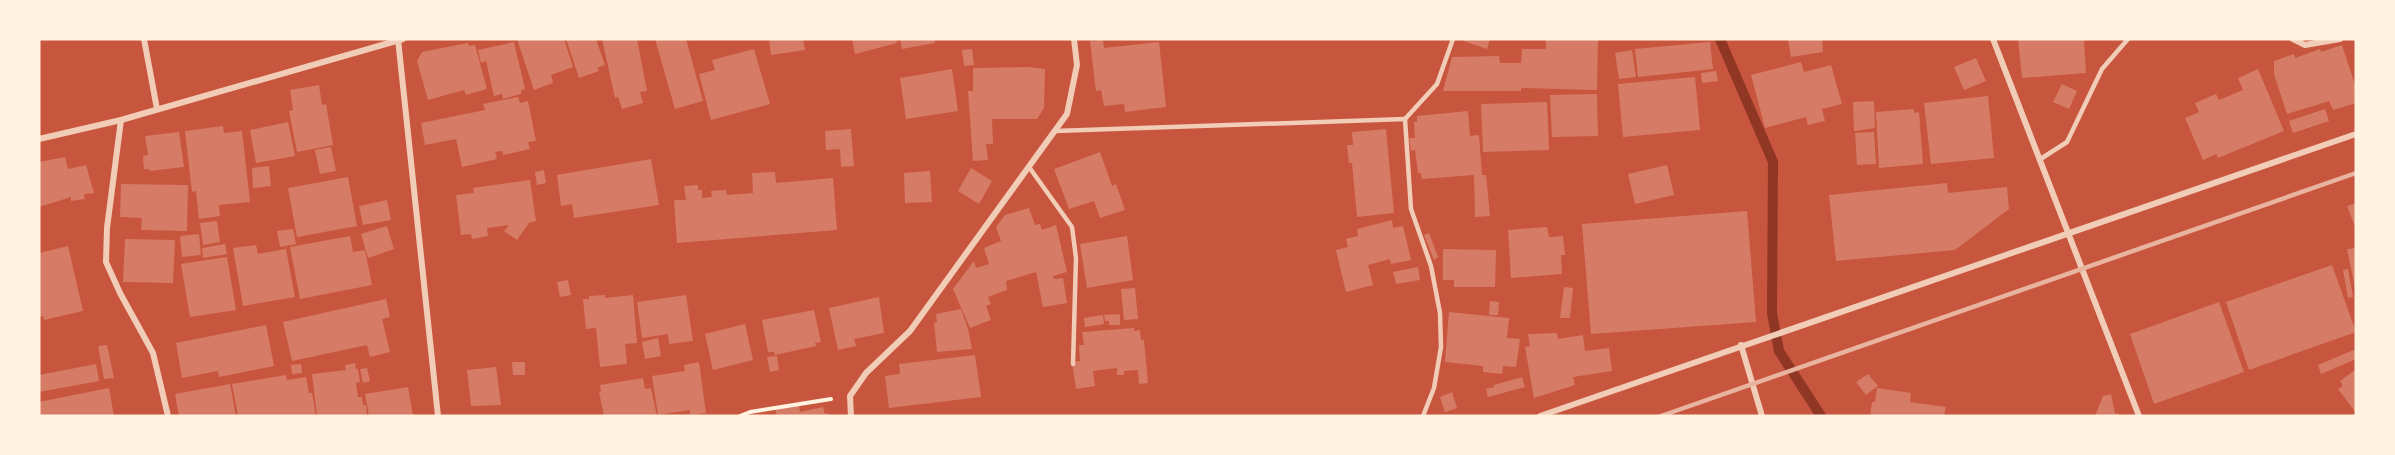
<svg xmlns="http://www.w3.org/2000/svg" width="2395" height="455" viewBox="0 0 2395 455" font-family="Figtree,sans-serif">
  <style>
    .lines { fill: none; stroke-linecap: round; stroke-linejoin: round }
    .stream { stroke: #8f3625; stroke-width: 10 }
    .building { fill: #d67c66 }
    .path { stroke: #fff3e0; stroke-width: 4 }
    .service { stroke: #f1ccb7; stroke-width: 4.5 }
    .minor { stroke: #f1ccb7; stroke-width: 6 }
    .rail { stroke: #e9b49f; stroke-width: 4.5 }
  </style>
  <rect width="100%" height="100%" fill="#c8553d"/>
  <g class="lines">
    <!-- stream -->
    <path class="stream" d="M1720,39L1773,162L1772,313L1779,351L1821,416"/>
  </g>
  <!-- building -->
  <g class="building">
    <path d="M517,39H564L573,67L551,75L553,83L534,90Z"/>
    <path d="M566,39H596L605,65L597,68L599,71L579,78Z"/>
    <path d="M602,39H637L647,91L640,92L643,103L622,109L618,97L615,98Z"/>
    <path d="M655,39H686L703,101L675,109Z"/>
    <path d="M769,39H803L805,50L771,55Z"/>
    <path d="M852,39H896L897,43L855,54Z"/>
    <path d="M900,39H935V43L902,49Z"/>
    <path d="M1458,39H1490L1487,49Z"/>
    <path d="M1546,39H1598L1597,90L1521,88V91H1443L1452,57L1499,56L1500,63H1521L1522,49H1546Z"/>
    <path d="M1788,39H1822L1823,52L1791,57Z"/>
    <path d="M2018,39H2084L2086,73L2022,78Z"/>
    <path d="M1103,40L1104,48L1159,42L1166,107L1125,112L1124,104L1104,106L1101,90L1096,91L1090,41Z"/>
    <path d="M514,42L525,89L521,90V94L503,99L502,94L494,96L486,61L481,63L478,50Z"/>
    <path d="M1710,42L1713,69L1638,77L1635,49Z"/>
    <path d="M468,43L469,46L475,45L487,89L466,95L464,90L428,100L417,61L422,52Z"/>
    <path d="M2342,45L2356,88V103L2333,110L2329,101L2287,114L2274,74V61L2294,54L2295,58L2320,49L2321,52Z"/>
    <path d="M754,49L770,104L711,120L699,74L715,70L712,60Z"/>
    <path d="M972,49L974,65L964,66L962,50Z"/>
    <path d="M1632,50L1636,77L1619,79L1615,53Z"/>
    <path d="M1976,58L1986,81L1964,90L1954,67Z"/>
    <path d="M1801,62L1804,72L1831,65L1842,104L1822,109L1825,121L1808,125L1806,117L1765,128L1751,75Z"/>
    <path d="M1028,67L1045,69L1044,108L1037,119H992L993,144H986L988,160L973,161L968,91H973V68Z"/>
    <path d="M952,69L958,111L906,119L900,78Z"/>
    <path d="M2258,69L2284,131L2218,158L2216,154L2203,160L2185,118L2199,112L2195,103L2216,94L2219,100L2243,90L2238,78Z"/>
    <path d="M1716,71L1718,81L1702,83L1701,73Z"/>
    <path d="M1695,77L1700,130L1623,137L1618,84Z"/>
    <path d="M2062,84L2077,91L2069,109L2053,102Z"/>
    <path d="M319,85L322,105L326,104L333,145L297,152L289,111L293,110L290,90Z"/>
    <path d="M1597,94L1598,136L1552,137L1550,95Z"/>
    <path d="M1988,96L1994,158L1931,164L1924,103Z"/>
    <path d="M518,97L520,103L528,101L536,141L528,142L530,149L503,155V151L495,152L497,159L462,167L456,139L425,145L421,123L485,110L483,104Z"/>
    <path d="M1874,101L1875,128L1854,131L1853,102Z"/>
    <path d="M1547,102L1549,150L1483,152L1481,104Z"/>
    <path d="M1914,109V113L1919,112L1923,164L1879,168L1876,112Z"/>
    <path d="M2325,109L2329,121L2293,133L2289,121Z"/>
    <path d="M1468,111L1470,136L1479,135L1482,175H1486L1490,216L1475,217L1474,175L1422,179L1421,173H1418L1415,150L1411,151L1409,138H1415L1414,122H1417V116Z"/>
    <path d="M288,122L295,156L256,163L250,130Z"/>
    <path d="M223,126L224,133L242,131L250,202L219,205L220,216L199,219L196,191L192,192L185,131Z"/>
    <path d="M851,129L854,166L841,167L840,149L826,150L825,131Z"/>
    <path d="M1386,129L1394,213L1357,217L1352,163H1349L1347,145H1353L1352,132Z"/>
    <path d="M179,132L184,167L149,171V169H144L143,156L148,155L145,136Z"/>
    <path d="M1874,132L1876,164L1857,165L1855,133Z"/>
    <path d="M331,147L336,171L320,174L315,150Z"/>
    <path d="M1100,152L1112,186L1116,184L1125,210L1100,218L1094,201L1069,209L1054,169Z"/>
    <path d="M65,157L68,169L86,165L94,193L84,194L85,199L71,201V197L39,207V162Z"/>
    <path d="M651,159L659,205L574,218L572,204L561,206L557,175Z"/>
    <path d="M1667,165L1674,195L1635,204L1628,174Z"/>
    <path d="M269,166L271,186L253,188L252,168Z"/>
    <path d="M971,168L992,181L979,204L958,191Z"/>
    <path d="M544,170L546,183L537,185L535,172Z"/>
    <path d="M930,171L932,202L905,203L904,173Z"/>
    <path d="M775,172L776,183L833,178L837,230L677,243L674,200H686L684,186L698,185V190H702V198L712,197L711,191L726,190L727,195L753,193L752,173Z"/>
    <path d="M348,177L357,226L297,237L288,188Z"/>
    <path d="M530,180L536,221L529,223L517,240L504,231L509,225L487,228L488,236L472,239L471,234L461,235L456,195L474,193L473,188Z"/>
    <path d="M1947,183L1948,193L2007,187L2009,209L1955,250L1836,261L1829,195Z"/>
    <path d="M121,184L188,185L187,231L141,230L142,218L120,217Z"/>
    <path d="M387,200L391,220L363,225L359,206Z"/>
    <path d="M2356,203V229L2347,206Z"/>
    <path d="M1029,208L1035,225L1040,224L1042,230L1056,225L1067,272L1053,276L1054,279L1063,278L1067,303L1043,307L1036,272L1006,281L1007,290L988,297L991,304L986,306L991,320L970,328L953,289L974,261L976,268L989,264L984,248L1001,241L996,227L1005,215Z"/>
    <path d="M1747,211L1756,322L1591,334L1582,224Z"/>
    <path d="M1392,220L1393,228L1403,226L1411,260L1391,264L1390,259L1368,265L1373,285L1346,292L1336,250L1348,247L1346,239L1358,236L1357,229Z"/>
    <path d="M217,221L220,242L203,245L200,223Z"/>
    <path d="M387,226L394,249L368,258L361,234Z"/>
    <path d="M1547,227L1549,237L1563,236L1565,255H1561L1562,274L1511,278L1508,230Z"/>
    <path d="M293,229L296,244L280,247L277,231Z"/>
    <path d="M1429,233L1438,257L1434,260L1424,235Z"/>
    <path d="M199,234L201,255L182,257L180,236Z"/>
    <path d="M350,236L353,252L365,250L372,285L300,299L290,247Z"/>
    <path d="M1127,236L1133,280L1087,288L1080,244Z"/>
    <path d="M125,239L175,240L173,283L123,282Z"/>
    <path d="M225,244L227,254L203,258L202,248Z"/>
    <path d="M256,245L258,254L286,249L295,297L243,306L233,248Z"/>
    <path d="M68,246L83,311L44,320L43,316L39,317V253Z"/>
    <path d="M2356,248V288H2355L2347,249Z"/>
    <path d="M1443,249L1496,250L1495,287H1454V280H1443Z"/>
    <path d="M227,257L236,310L190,317L181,264Z"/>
    <path d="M2332,265L2356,332L2249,370L2226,302Z"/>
    <path d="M1418,267L1420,280L1396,284L1393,272Z"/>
    <path d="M2348,269L2353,297L2348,298L2343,270Z"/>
    <path d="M568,280L571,295L560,297L557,282Z"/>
    <path d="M1564,287L1573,288L1570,318H1560Z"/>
    <path d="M1135,288L1138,319L1124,320L1121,289Z"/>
    <path d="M605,295V298L633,295L637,343L625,344L627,364L600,367L596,328L586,329L583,299H589V296Z"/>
    <path d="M686,295L693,341L669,344L668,334L642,338L637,302Z"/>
    <path d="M879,297L884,333L854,339L856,346L838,350L829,308Z"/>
    <path d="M386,299L390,317L382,319L390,352L370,357L367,345L292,361L283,322Z"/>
    <path d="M1490,301L1499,302L1498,315H1489Z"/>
    <path d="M2219,302L2244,372L2154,404L2130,334Z"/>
    <path d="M961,309L968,329L972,349L937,352L934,323L937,322L936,314Z"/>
    <path d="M814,310L821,342L815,343L816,346L775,355L774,352H768L762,320Z"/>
    <path d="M1449,312L1509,318L1507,338L1520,339L1516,367L1503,366L1502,374L1483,372V366L1445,362Z"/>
    <path d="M1120,314V325H1109V321H1105L1104,315Z"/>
    <path d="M1103,315L1104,324L1085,327L1084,318Z"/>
    <path d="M745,324L753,360L713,370L705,334Z"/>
    <path d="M266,325L274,366L219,377L218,371L182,378L176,343Z"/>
    <path d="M1134,328V331L1140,330L1141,340H1144L1148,383L1139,384L1138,370L1124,371V375H1117V368L1093,371L1095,386L1076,389L1072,362L1080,361L1079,345H1084L1082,332Z"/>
    <path d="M1557,333L1558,339L1583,335L1585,351L1609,348L1612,371L1573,377L1575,385L1534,398L1525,347L1530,346L1528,334Z"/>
    <path d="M658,338L661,356L645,359L642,342Z"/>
    <path d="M107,345L114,378L104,379L98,346Z"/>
    <path d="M2356,349V359L2321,374L2318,365Z"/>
    <path d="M975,355L981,397L889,408L885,376L900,374L899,364Z"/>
    <path d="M777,356L779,370L770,372L767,357Z"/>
    <path d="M512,362H525V375H513Z"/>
    <path d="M699,362L706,413L690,415V410L658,415L652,376L685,371L684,365Z"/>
    <path d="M355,363L356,369H358L360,382L356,383L358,397H362L363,405H366L367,416H317L312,374L346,370L345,365Z"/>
    <path d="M96,364L99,381L39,392V375Z"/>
    <path d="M301,364L302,373L292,374L291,365Z"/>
    <path d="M496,367L501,405L471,406L467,370Z"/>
    <path d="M367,368L370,381L363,383L360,369Z"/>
    <path d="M2355,370L2356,371V413L2338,389L2343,386L2340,381Z"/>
    <path d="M1868,374L1878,386L1866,395L1856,382Z"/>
    <path d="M286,375L287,380L306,377L309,393H312L316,416H238L232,384Z"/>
    <path d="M1522,377L1525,387L1488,397L1486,389L1494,387V385Z"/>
    <path d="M643,378L645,389L651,388L657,416H604L599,392L601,391L600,385Z"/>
    <path d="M230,384L236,416H179L175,394Z"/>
    <path d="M408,387L413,416H369L365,394Z"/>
    <path d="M109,388L114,416H39V402Z"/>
    <path d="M1877,388L1911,393L1910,402L1946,407L1944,416H1870L1872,402H1875Z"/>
    <path d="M1452,392L1457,408L1445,412L1440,397Z"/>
    <path d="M2111,394L2115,414L2118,413L2119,416H2095L2103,396Z"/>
    <path d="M799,404L800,412L823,407L825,414L828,413L829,416H777L775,409Z"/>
  </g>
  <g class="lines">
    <!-- path -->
    <path class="path" d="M740,416L750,412L831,399"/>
    <!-- service -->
    <g class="service">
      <path d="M1405,119L1437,84L1453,39"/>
      <path d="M1055,131L1405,119L1411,209L1431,266L1440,313L1441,347L1434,388L1423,416"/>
      <path d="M2039,160L2067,142L2102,69L2128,39"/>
      <path d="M1029,167L1072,227L1076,258L1073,364"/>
    </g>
    <!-- minor -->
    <g class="minor">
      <path d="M144,39L157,109"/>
      <path d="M398,39L438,416"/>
      <path d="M1993,39L2139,416"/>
      <path d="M2293,39L2305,45L2340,39"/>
      <path d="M121,120L107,228L106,262L120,293L153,353L168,416"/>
      <path d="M39,139L121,120L403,39"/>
      <path d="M1741,345L1762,416"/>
      <path d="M851,416L850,396L866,373L910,331L1067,114L1077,65L1074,39"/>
      <path d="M1540,416L2356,134"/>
    </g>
    <!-- rail -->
    <path class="rail" d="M1661,416L2356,173"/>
  </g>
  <!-- border -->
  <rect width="2395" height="455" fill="none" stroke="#fff3e0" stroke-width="81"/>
</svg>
